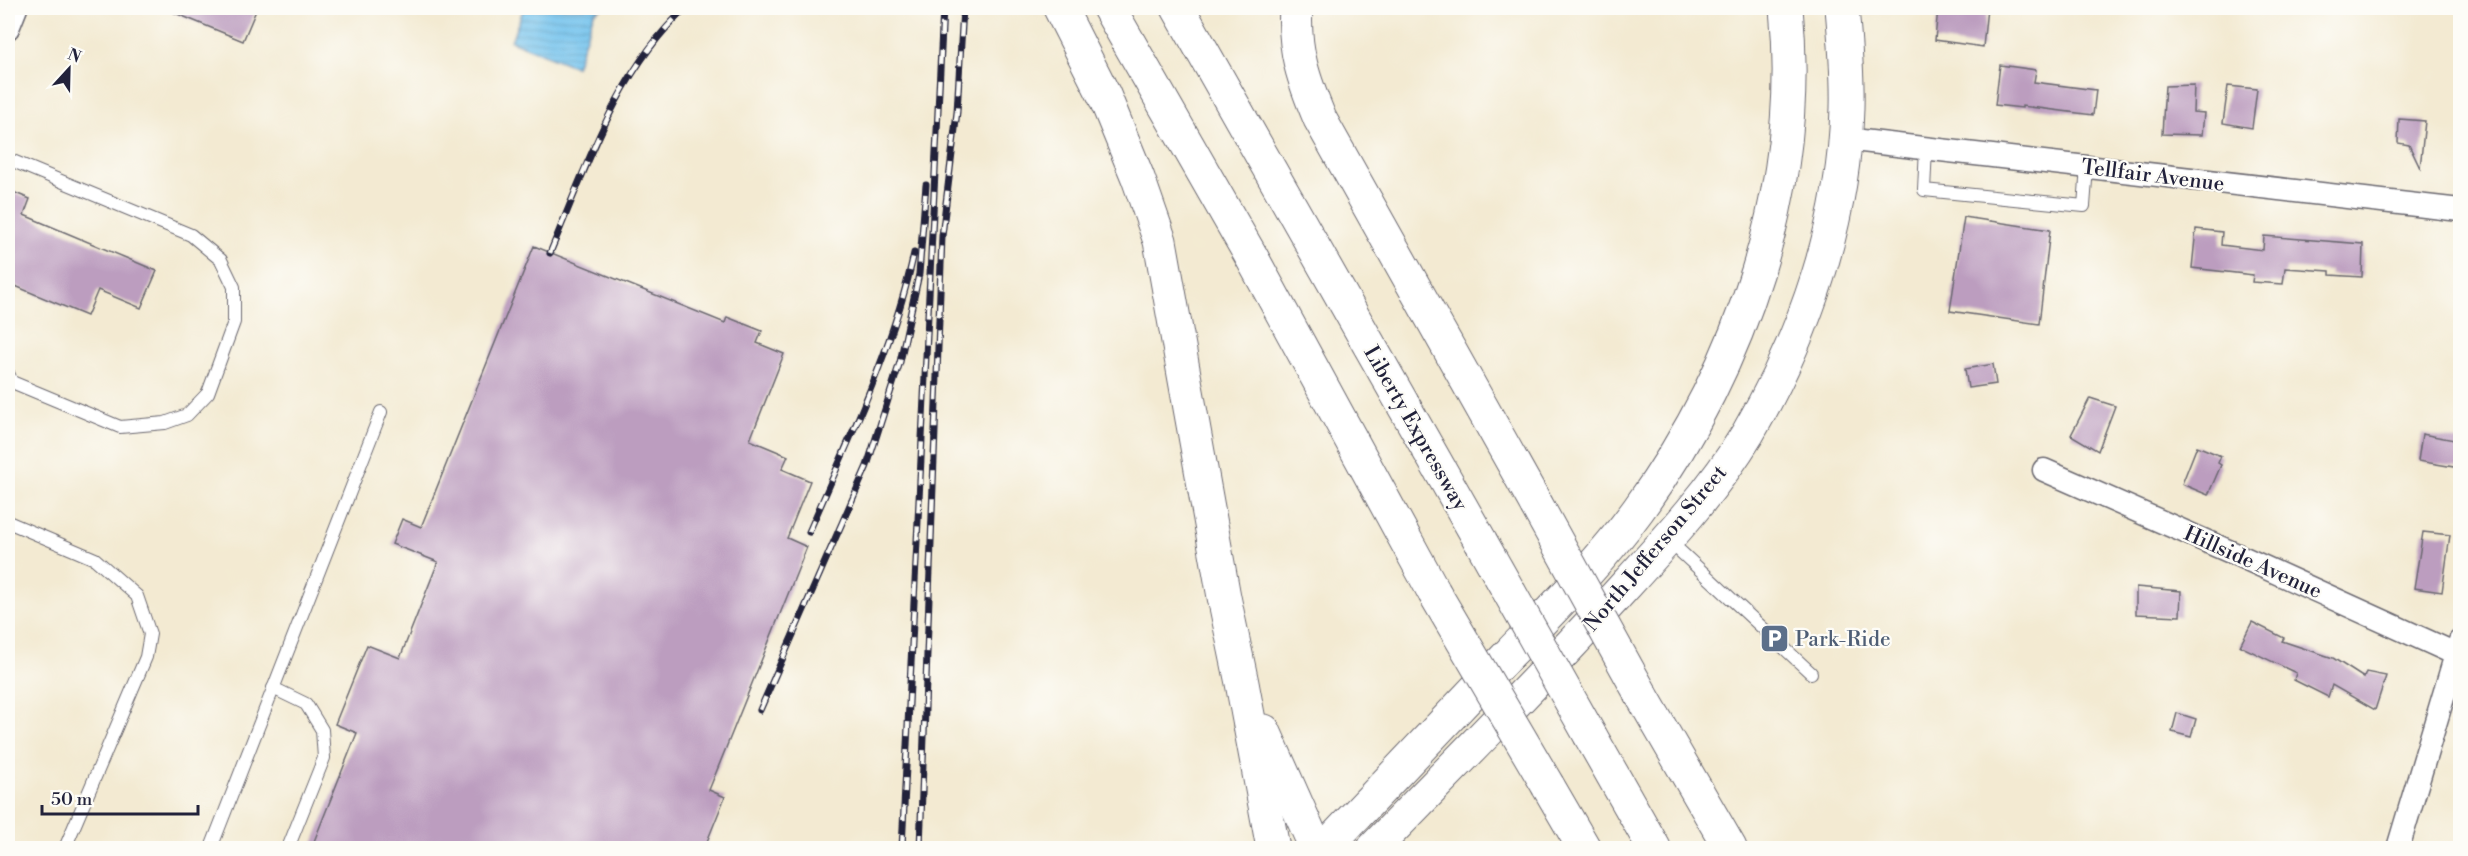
<svg xmlns="http://www.w3.org/2000/svg" width="2468" height="856" viewBox="0 0 2468 856" font-family="'Libre Bodoni',serif">
  <style>
    .water { fill: url(#water-rules); stroke: #4a7294; stroke-width: 1.5 }
    .building { fill: #bc9dbf }
    .lines { fill: none; stroke-linecap: round; stroke-linejoin: round }
    .service-casing { stroke: #6b6870; stroke-width: 14 }
    .minor-casing { stroke: #6b6870; stroke-width: 25 }
    .primary-casing { stroke: #6b6870; stroke-width: 35 }
    .motorway-casing { stroke: #6b6870; stroke-width: 35 }
    .service { stroke: #fff; stroke-width: 12 }
    .minor { stroke: #fff; stroke-width: 22 }
    .primary { stroke: #fff; stroke-width: 33 }
    .motorway { stroke: #fff; stroke-width: 33 }
    .rail-casing { stroke: #22223b; stroke-width: 7 }
    .rail { stroke: #fdfcf7; stroke-width: 4.5; stroke-dasharray: 14; stroke-linecap: butt }
    .motorway-bridge-casing { stroke: #6b6870; stroke-width: 35; stroke-linecap: butt }
    .motorway-bridge { stroke: #fff; stroke-width: 33 }
    .labels { text-anchor: middle; stroke-width: 4.5; stroke-linejoin: round; paint-order: stroke }
    .street-label { font-size: 21px; fill: #22223b; stroke: #fdfcf7 }
    .service-label { font-size: 21px; fill: #4e5e75; stroke: #fdfcf7; text-anchor: start }
  </style>
  <defs>
    <pattern id="water-rules" width="6" height="5" patternUnits="userSpaceOnUse" patternTransform="scale(1.5)"><rect width="6" height="5" fill="#72c2ed"/><path d="M0 2.5h6" fill="none" stroke="#62a6cc"/></pattern>
  </defs>
  <rect width="100%" height="100%" fill="#fdfcf7"/>
  <filter id="ink" filterUnits="userSpaceOnUse"><feTurbulence type="fractalNoise" baseFrequency=".0167" numOctaves="2"/><feDisplacementMap in="SourceGraphic" scale="12" xChannelSelector="R" yChannelSelector="G"/><feConvolveMatrix kernelMatrix="1 2 1 2 8 2 1 2 1" color-interpolation-filters="sRGB"/></filter>
  <filter id="wash" filterUnits="userSpaceOnUse"><feTurbulence type="fractalNoise" baseFrequency=".008" numOctaves="4" result="noise"/><feDisplacementMap in="SourceGraphic" scale="24" xChannelSelector="R" yChannelSelector="G"/><feGaussianBlur stdDeviation="1.35" result="paint"/><feColorMatrix in="noise" values="0 0 0 0 0 0 0 0 0 0 0 0 0 0 0 0 0 1.4 0 .05"/><feComposite in="paint" operator="in"/></filter>
  <g filter="url(#wash)">
    <rect width="100%" height="100%" fill="#f3ead2"/>
    <!-- water -->
    <path class="water" d="M524,8H602L594,13L576,67L511,41Z"/>
    <g id="blocks">
      <!-- building -->
      <g class="building">
        <path d="M163,8H257L243,41Z"/>
        <path d="M1938,8H1987L1983,47L1935,40Z"/>
        <path d="M2000,65L2036,70L2034,82L2096,90L2093,115L2022,106V108L1995,105Z"/>
        <path d="M2194,85L2193,112L2204,113L2202,135L2162,134L2165,86Z"/>
        <path d="M2228,86L2257,89L2252,128L2223,123Z"/>
        <path d="M2399,119L2425,121L2420,168L2409,145L2398,143Z"/>
        <path d="M8,190L30,199L24,215L157,271L141,308L98,290L87,316L8,283Z"/>
        <path d="M1964,217L2050,230L2039,324L1950,311Z"/>
        <path d="M2196,229L2222,232L2221,245L2263,250L2264,236L2363,244L2362,277L2330,275V271L2285,268L2283,284L2252,282L2253,275L2192,268Z"/>
        <path d="M534,246L725,323L727,317L762,331L757,343L784,354L750,440L788,456L782,469L810,481L787,538L807,547L709,790L725,797L704,849H311L357,733L335,724L367,645L400,658L438,562L392,544L402,519L421,527Z"/>
        <path d="M1993,364L1996,384L1968,388L1965,369Z"/>
        <path d="M2090,398L2115,406L2098,451L2071,435Z"/>
        <path d="M2422,434L2460,441V468L2418,461Z"/>
        <path d="M2197,446L2221,456L2218,463L2221,465L2208,495L2182,484Z"/>
        <path d="M2423,532L2450,535L2442,592L2414,588Z"/>
        <path d="M2136,587L2181,591L2180,616L2136,614Z"/>
        <path d="M2252,622L2284,638L2282,641L2333,658L2364,678L2366,672L2386,676L2375,710L2332,685L2328,697L2294,680L2296,673L2240,646Z"/>
        <path d="M2177,713L2196,719L2191,737L2172,732Z"/>
      </g>
    </g>
  </g>
  <g filter="url(#ink)">
    <use href="#blocks" fill-opacity="0" stroke="#6b6870" stroke-width="1.5"/>
    <g class="lines">
      <defs>
        <g id="service">
          <path d="M1926,148L1924,190L2084,206L2087,167"/>
          <path d="M8,159L191,235L221,260L234,287V322L208,393L187,415L165,423L120,427L12,382L8,373"/>
          <path d="M8,522L95,559L137,596L150,634L146,657L65,848"/>
          <path d="M1668,540L1811,673"/>
          <path d="M273,688L306,704L322,730L324,758L288,848"/>
          <path d="M211,848L381,412"/>
        </g>
        <g id="minor">
          <path d="M8,28L16,8"/>
          <path d="M1845,139L2460,210"/>
          <path d="M2044,470L2242,557L2460,656"/>
          <path d="M2398,848L2460,641"/>
        </g>
        <g id="primary">
          <path d="M1325,848C1387,783 1449,718 1511,652C1555,607 1600,562 1638,510C1742,366 1804,186 1786,8"/>
          <path d="M1374,848C1458,761 1544,676 1625,586C1669,538 1714,489 1748,433C1805,335 1844,222 1847,108C1848,74 1845,41 1842,8"/>
        </g>
        <g id="motorway">
          <path d="M1060,8L1104,95L1138,178L1160,241L1224,597L1242,683L1273,848"/>
          <path d="M1109,8L1251,256L1434,592"/>
          <path d="M1178,8L1481,542"/>
          <path d="M1296,8C1293,50 1304,81 1320,119L1536,504"/>
          <path d="M1642,696L1730,848"/>
          <path d="M1264,731L1316,848"/>
          <path d="M1591,737L1654,848"/>
          <path d="M1548,786L1584,848"/>
        </g>
      </defs>
      <!-- service casing -->
      <use href="#service" class="service-casing"/>
      <!-- minor casing -->
      <use href="#minor" class="minor-casing"/>
      <!-- primary casing -->
      <use href="#primary" class="primary-casing"/>
      <!-- motorway casing -->
      <use href="#motorway" class="motorway-casing"/>
      <!-- service -->
      <use href="#service" class="service"/>
      <!-- minor -->
      <use href="#minor" class="minor"/>
      <!-- primary -->
      <use href="#primary" class="primary"/>
      <!-- motorway -->
      <use href="#motorway" class="motorway"/>
      <defs>
        <g id="rail">
          <path d="M550,253C585,170 618,69 686,8"/>
          <path d="M809,532C847,444 894,347 914,253"/>
          <path d="M760,710L867,466L900,362L919,274L926,185"/>
          <path d="M902,848L943,8"/>
          <path d="M920,848L942,236L957,112L963,8"/>
        </g>
      </defs>
      <!-- rail casing -->
      <use href="#rail" class="rail-casing"/>
      <!-- rail -->
      <use href="#rail" class="rail"/>
      <defs>
        <g id="motorway-bridge">
          <path d="M1536,504L1642,696"/>
          <path d="M1481,542L1591,737"/>
          <path d="M1434,592L1548,786"/>
        </g>
      </defs>
      <!-- motorway-bridge casing -->
      <use href="#motorway-bridge" class="motorway-bridge-casing"/>
      <!-- motorway-bridge -->
      <use href="#motorway-bridge" class="motorway-bridge"/>
    </g>
  </g>
  <!-- icons -->
  <defs>
    <symbol id="parking-square" viewBox="-11 -11 22 22"><rect x="-9" y="-9" width="18" height="18" rx="4" fill="#5c6f8a" stroke="#fdfcf7"/><path d="M-3.5-5.5H1a3.5 3.5 0 0 1 0 7H-1V5.5H-3.5ZM-1-3.4V-.6H.8a1.4 1.4 0 0 0 0-2.8Z" fill="#fff"/></symbol>
  </defs>
  <g fill-rule="evenodd">
    <use href="#parking-square" x="1758" y="622" width="33" height="33"/>
  </g>
  <g class="labels">
    <!-- street labels -->
    <g class="street-label">
      <text transform="translate(2153 175) rotate(7)" y="7">Tellfair Avenue</text>
      <text transform="translate(1416 428) rotate(60)" y="7">Liberty Expressway</text>
      <text transform="translate(1655 548) rotate(-50)" y="7">North Jefferson Street</text>
      <text transform="translate(2253 562) rotate(24)" y="7">Hillside Avenue</text>
    </g>
    <!-- service labels -->
    <g class="service-label">
      <text x="1795" y="646">Park-Ride</text>
    </g>
  </g>
  <!-- margin -->
  <rect width="2468" height="856" fill="none" stroke="#fdfcf7" stroke-width="30"/>
  <!-- north arrow -->
  <g transform="translate(69 69) rotate(22)" stroke="#fdfcf7" stroke-width="4.5" paint-order="stroke">
  <path d="M0-4.5L10 22L0 15L-10 22Z" fill="#22223b"/>
  <text y="-9" font-size="16" font-weight="bold" text-anchor="middle" fill="#22223b">N</text>
  </g>
  <!-- scale -->
  <path d="M42 805v9h156v-9" fill="none" stroke="#22223b" stroke-width="3"/>
  <text x="51" y="805" font-size="18" fill="#22223b" stroke="#fdfcf7" stroke-width="4.5" paint-order="stroke">50 m</text>
</svg>
